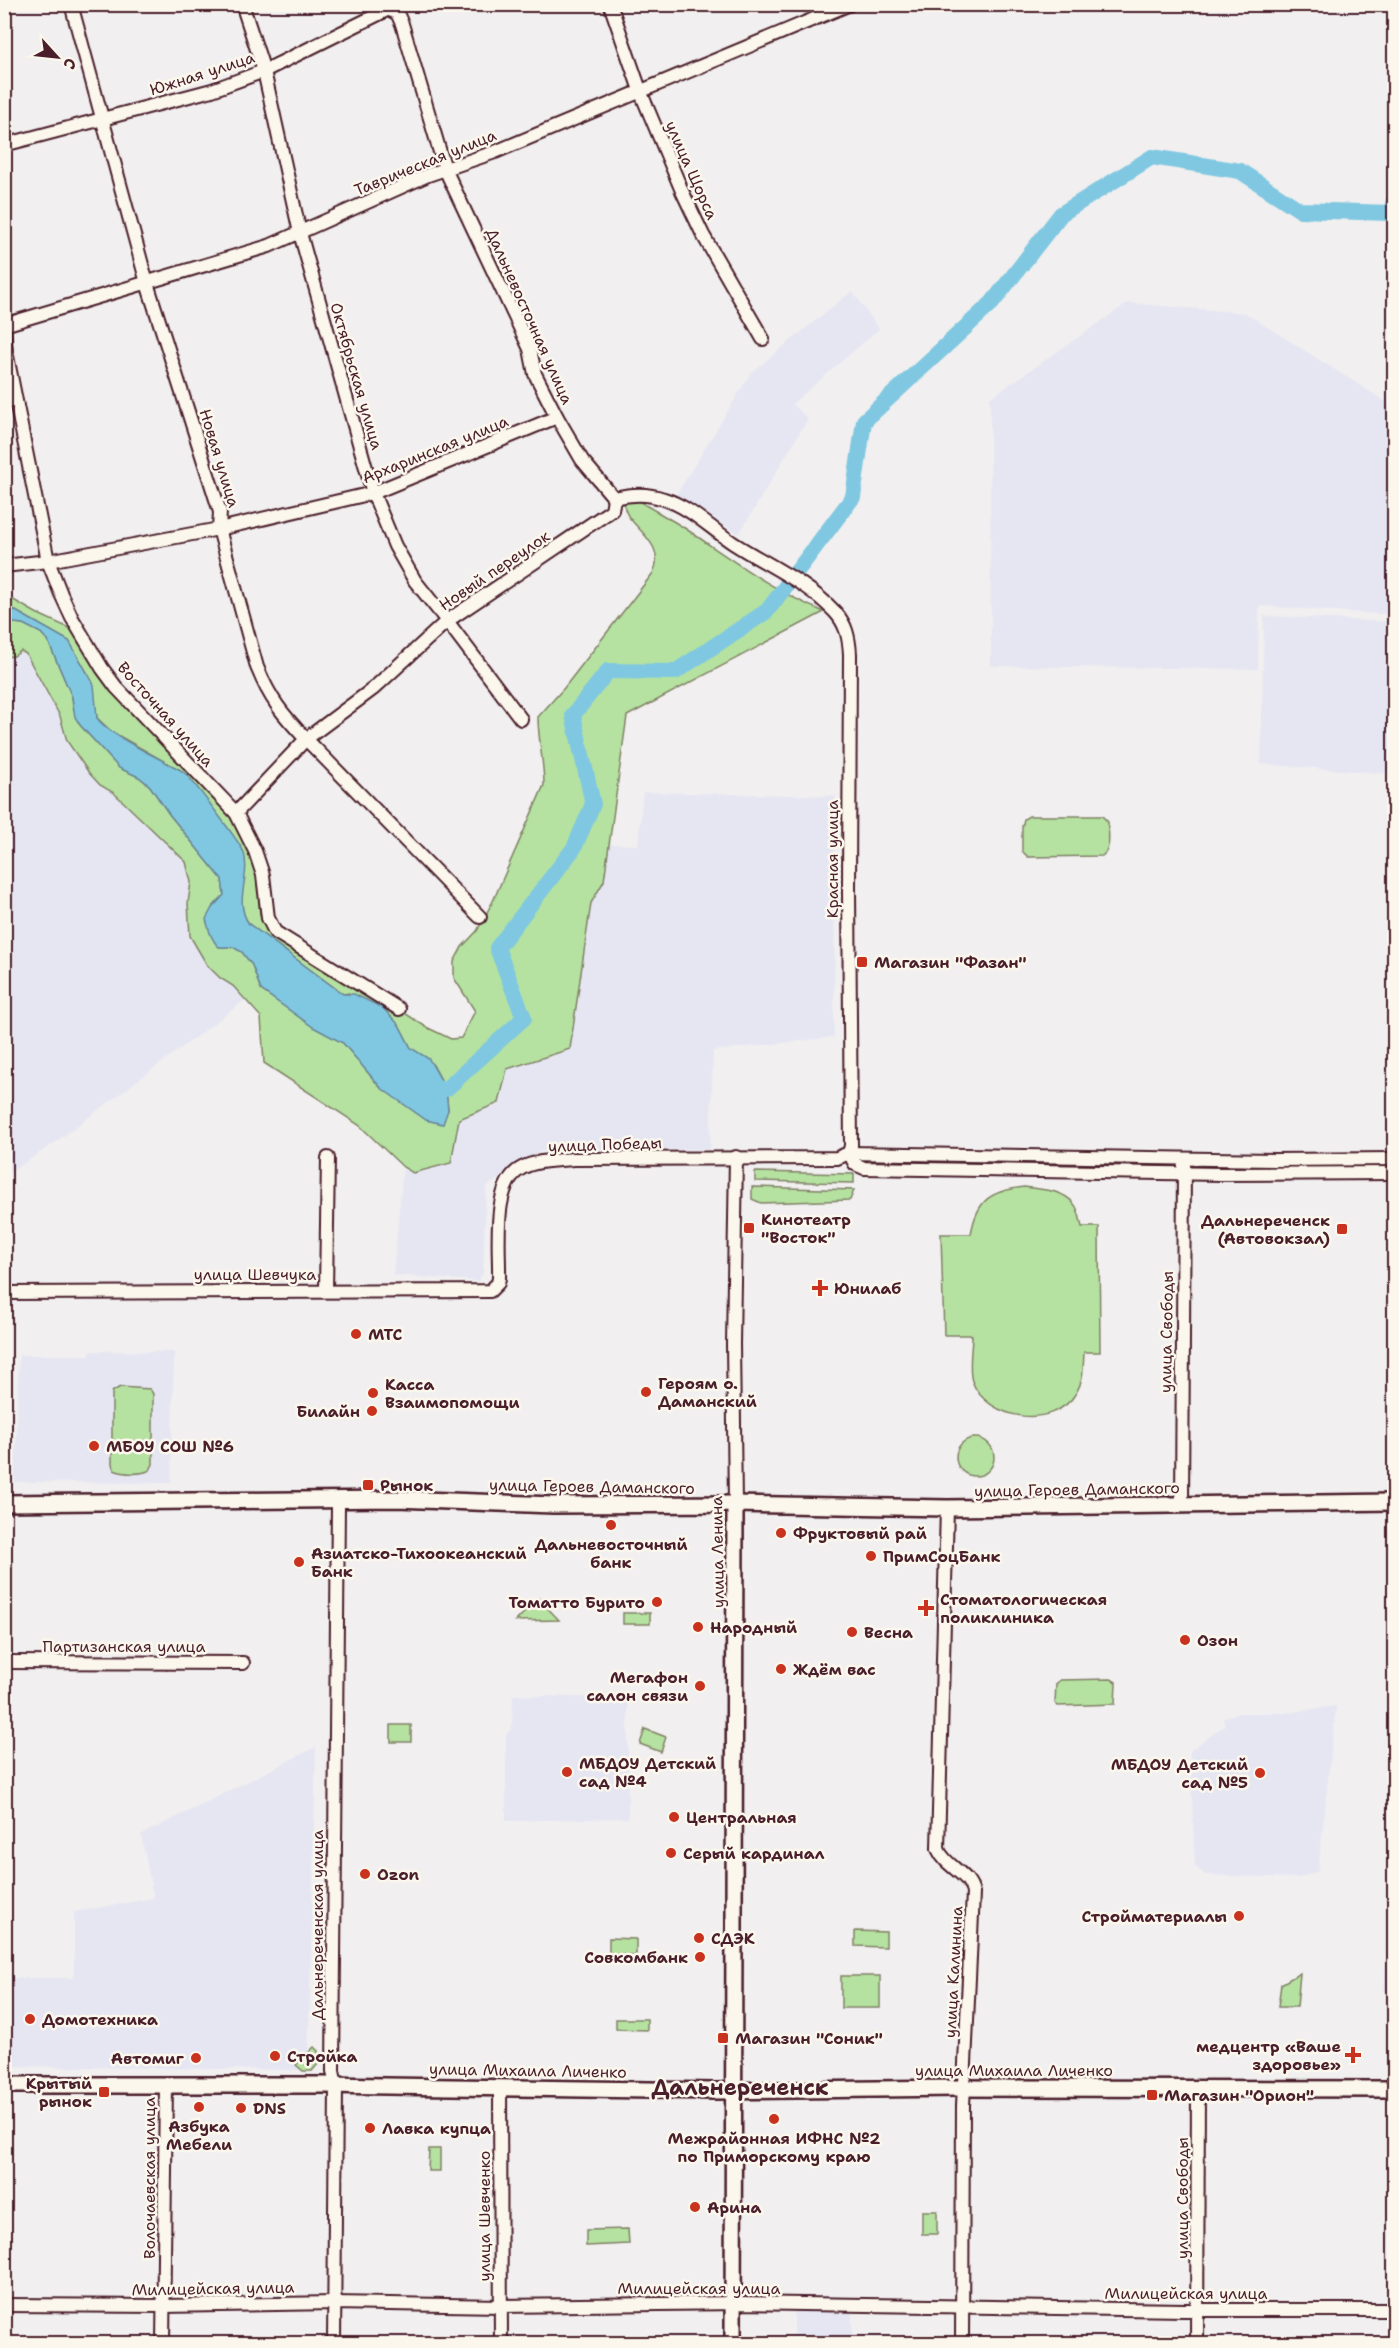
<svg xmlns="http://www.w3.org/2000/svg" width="1399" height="2348" viewBox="0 0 1399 2348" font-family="'Shantell Sans',sans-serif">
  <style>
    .built { fill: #e5e6f2 }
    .green { fill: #b5e2a0; stroke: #808066; stroke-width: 1.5 }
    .water { fill: #80c8e1; stroke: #6a8498; stroke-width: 1.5 }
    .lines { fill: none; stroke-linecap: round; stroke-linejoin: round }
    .river { stroke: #80c8e1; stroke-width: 16 }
    .minor-casing { stroke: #4a1f2b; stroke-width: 16 }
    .major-casing { stroke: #4a1f2b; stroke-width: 20 }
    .minor { stroke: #fbf7ec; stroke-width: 12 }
    .major { stroke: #fbf7ec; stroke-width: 15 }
    .poi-dot { fill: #c8321e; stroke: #fbf7ec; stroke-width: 2 }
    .labels { text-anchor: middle; stroke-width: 5; stroke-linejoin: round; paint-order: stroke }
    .street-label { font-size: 16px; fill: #4a1f2b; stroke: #fbf7ec }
    .poi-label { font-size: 16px; font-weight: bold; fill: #4a1f2b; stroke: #fbf7ec; text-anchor: start }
    .district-label { font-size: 22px; font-weight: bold; fill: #4a1f2b; stroke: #fbf7ec }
  </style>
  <rect width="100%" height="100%" fill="#f1efef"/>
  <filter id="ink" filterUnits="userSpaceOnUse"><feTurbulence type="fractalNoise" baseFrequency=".0167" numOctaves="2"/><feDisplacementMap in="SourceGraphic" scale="12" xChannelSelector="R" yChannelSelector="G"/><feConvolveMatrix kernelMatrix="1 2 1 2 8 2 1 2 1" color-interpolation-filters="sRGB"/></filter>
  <g filter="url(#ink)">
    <!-- built -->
    <g class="built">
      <path d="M852,291L879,329L792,404L808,419L739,534L675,497L751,373Z"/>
      <path d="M1128,303L1245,313L1394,407V615L1259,606L1258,669L991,666L990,398Z"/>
      <path d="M1264,616L1394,622V774L1261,764Z"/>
      <path d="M22,651L26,654L60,716L68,741L100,785L113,793L186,862L191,882L188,903L220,978L233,986L245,1000L53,1144L9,1173L4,657L14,656Z"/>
      <path d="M643,792L835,796L834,1037L713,1051L710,1149L541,1151L486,1187L483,1273L478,1281L393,1275L403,1167L413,1173L451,1163L459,1119L499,1103L507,1069L570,1049L591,903L604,881L609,844L638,845Z"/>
      <path d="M91,1351L174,1352L171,1483L15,1482L19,1355H89Z"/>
      <path d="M513,1695L628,1699V1818L506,1821V1734L512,1729Z"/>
      <path d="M1336,1706L1318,1871L1299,1878L1205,1875L1195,1866L1190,1751L1225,1725L1223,1718L1239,1713H1285Z"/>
      <path d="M316,1747L308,2070L5,2066L8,1978H74V1912L154,1898L141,1835Z"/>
      <path d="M1394,1811V1994L1384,1993Z"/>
      <path d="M794,2311L852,2312V2343H794Z"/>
    </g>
    <!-- green -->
    <g class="green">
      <path d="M634,498C651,509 669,518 686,529C731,559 773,591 824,612L627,716L604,881L591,903L570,1049L507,1069L499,1103L459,1119L451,1163L413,1173L403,1167L359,1125L264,1063L261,1017L233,986L220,978L207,965L190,936L188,903L191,882L186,862L114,793L100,785L89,773L67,741L60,716L26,654L21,651L14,656L5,657V622L23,624L41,633L48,641L72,697L73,707L80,725L119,768L139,777L150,786L169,814L222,879L224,895L212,908L219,947H233L242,952L252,965L261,990L313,1026L343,1043L381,1088L448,1110L446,1089L433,1065L411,1048L399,1025L349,993L343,994L249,924C232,900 252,874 242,849L185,773L112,732L97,718L92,681L69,641L5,605V595L36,613L78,632L111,688L148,730L237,818L261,883L259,904L260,914L266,922L426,1027L451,1039L461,1038L475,1011L454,978V962L462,947L477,931L493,901L544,785C544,762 538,740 538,717L564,688L653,573C670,539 618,523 625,501Z"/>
      <path d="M1029,816H1102L1108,822C1108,833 1112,849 1102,856L1028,857L1022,851V827L1024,819Z"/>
      <path d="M755,1172L854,1174V1183L755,1181Z"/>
      <path d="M752,1187L854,1190L850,1200L761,1203L752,1199Z"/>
      <path d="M1024,1187C1040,1189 1064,1190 1074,1204C1079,1209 1080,1220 1082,1227H1099L1100,1352H1084C1083,1367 1084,1380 1076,1393C1054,1430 987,1421 972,1381C968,1368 972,1349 972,1335H944L941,1234H971C977,1199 991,1191 1024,1187Z"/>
      <path d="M120,1387L150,1389L153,1394V1464L150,1470C141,1475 124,1474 114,1470L112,1464V1392Z"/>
      <circle cx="975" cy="1457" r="19"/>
      <path d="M538,1598L559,1620L516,1621Z"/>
      <rect x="623" y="1613" width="27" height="11"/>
      <path d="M1111,1679L1116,1682L1115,1704L1058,1706L1055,1703L1056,1684L1060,1680Z"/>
      <rect x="391" y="1725" width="20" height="17"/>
      <path d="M645,1729L666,1737L661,1752L640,1744Z"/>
      <path d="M855,1931L886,1932V1947L855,1946Z"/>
      <path d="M609,1938L636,1939V1955L609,1954Z"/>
      <path d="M1300,1973L1297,2007H1278L1281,1984Z"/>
      <rect x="841" y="1976" width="39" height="32"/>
      <path d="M616,2019H647V2030L616,2029Z"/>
      <path d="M314,2047L318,2051V2064L312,2071H303L296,2065Z"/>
      <path d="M429,2149H440V2171H428Z"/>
      <rect x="922" y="2211" width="15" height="23"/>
      <path d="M628,2229L629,2244L586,2246V2230Z"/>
    </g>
    <!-- water -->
    <path class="water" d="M5,605L69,641L94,685L97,718C108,734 149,753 167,763C173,766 181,769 186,774C195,784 241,843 244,853C251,878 233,901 249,924L343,994H354L383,1008L399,1025L411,1048L429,1059L446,1089L448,1110L443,1124L426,1120L381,1088L343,1043L313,1027L261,990L252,965L242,952L233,947H219C211,940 209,930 206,919L212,908L224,895L222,879L169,814L150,786L139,777L119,768L80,725L75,717L72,697L48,641L41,633L23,624L5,622Z"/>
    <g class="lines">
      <!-- river -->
      <path class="river" d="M427,1083L433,1089H446L524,1018L497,948L574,848L593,804L573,715L608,671L675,672L767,611L853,497L864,421L992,303L1061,214L1152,157L1240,171L1300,210L1390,213L1394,201"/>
      <defs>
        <g id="minor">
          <path d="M71,4L147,283L220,512L219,529L257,667C270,699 282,714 306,739L480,917"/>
          <path d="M242,4L264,71L300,233L373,493L395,546L415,581L447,621L521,719"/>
          <path d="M387,4L389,10L397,13L402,24L445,169L530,349L535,374L557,417L582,460L614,498"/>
          <path d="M610,4L641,93L682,191L703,235L763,339"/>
          <path d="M4,145L212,90L264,71L399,4"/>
          <path d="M4,325L269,246L428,175L495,152L850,4"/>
          <path d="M4,333L6,351L48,561L61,594L72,618L102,668L116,687L236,813L255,851L263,875L268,918L275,932L399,1009"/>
          <path d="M614,498C632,494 647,493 664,499C690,507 710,528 733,543C767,565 807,582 835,612C846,624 849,637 850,654L849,891L851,1146L849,1153"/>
          <path d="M4,566L48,561L219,529L373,493L557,417"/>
          <path d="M236,813L306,739L373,689L447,621L612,510L614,498"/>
          <path d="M849,1153L855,1164L864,1168L1221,1174L1394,1173"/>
          <path d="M326,1291L328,1158"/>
          <path d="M4,1293L490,1291L498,1283L499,1278C500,1249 491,1183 522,1168C537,1160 556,1161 573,1159L837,1158L849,1153L1274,1160L1394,1159"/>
          <path d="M735,1504L733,1344L736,1157"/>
          <path d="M1182,1506L1184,1165"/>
          <path d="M947,1508L938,1849C946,1868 970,1873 973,1893L963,2106L962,2344"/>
          <path d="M4,1662L243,1663"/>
          <path d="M500,2088L501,2344"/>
          <path d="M4,2305L164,2306L334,2303L501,2306L739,2303L1184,2310H1394"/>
          <path d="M163,2344L166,2085"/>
          <path d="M334,2344L336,2086L333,2071L338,1506"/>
          <path d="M1197,2344L1198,2088"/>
        </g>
        <g id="major">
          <path d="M4,1503L396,1499L553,1505L735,1504L947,1508L1394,1502"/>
          <path d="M4,2085H322L715,2091L957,2088L1394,2089"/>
          <path d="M733,2344L735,1504"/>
        </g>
      </defs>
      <!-- minor casing -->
      <use href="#minor" class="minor-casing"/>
      <!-- major casing -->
      <use href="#major" class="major-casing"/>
      <!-- minor -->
      <use href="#minor" class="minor"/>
      <!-- major -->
      <use href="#major" class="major"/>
    </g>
  </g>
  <!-- markers -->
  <g class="poi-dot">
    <rect x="856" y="956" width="12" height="12" rx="3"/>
    <rect x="743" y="1222" width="12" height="12" rx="3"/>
    <rect x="1336" y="1223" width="12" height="12" rx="3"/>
    <path d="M817 1279h6v6h6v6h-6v6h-6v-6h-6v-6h6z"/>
    <circle cx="356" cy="1334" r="6"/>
    <circle cx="646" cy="1392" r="6"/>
    <circle cx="373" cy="1393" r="6"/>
    <circle cx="372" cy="1411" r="6"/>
    <circle cx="94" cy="1446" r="6"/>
    <rect x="362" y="1479" width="12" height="12" rx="3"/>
    <circle cx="611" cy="1525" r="6"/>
    <circle cx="781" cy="1533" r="6"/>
    <circle cx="871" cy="1556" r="6"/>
    <circle cx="299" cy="1562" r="6"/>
    <circle cx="657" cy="1602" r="6"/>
    <path d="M923 1599h6v6h6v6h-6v6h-6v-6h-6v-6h6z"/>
    <circle cx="698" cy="1627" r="6"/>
    <circle cx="852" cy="1632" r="6"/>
    <circle cx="1185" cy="1640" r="6"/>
    <circle cx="781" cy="1669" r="6"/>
    <circle cx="700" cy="1686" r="6"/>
    <circle cx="567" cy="1772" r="6"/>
    <circle cx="1260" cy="1773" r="6"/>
    <circle cx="674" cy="1817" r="6"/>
    <circle cx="671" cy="1853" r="6"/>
    <circle cx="365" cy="1874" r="6"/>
    <circle cx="1239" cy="1916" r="6"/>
    <circle cx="699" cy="1938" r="6"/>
    <circle cx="700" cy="1957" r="6"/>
    <circle cx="30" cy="2019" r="6"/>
    <rect x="717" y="2032" width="12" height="12" rx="3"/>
    <path d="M1350 2046h6v6h6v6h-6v6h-6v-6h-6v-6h6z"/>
    <circle cx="275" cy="2056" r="6"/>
    <circle cx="196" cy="2058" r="6"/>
    <rect x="98" y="2086" width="12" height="12" rx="3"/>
    <rect x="1146" y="2089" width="12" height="12" rx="3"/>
    <circle cx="199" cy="2107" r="6"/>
    <circle cx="241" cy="2108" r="6"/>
    <circle cx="774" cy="2119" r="6"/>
    <circle cx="370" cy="2128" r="6"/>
    <circle cx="695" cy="2207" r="6"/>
  </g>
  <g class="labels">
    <!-- street labels -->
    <g class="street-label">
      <text transform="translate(202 73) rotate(-18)" y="6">Южная улица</text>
      <text transform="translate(425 162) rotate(-22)" y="6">Таврическая улица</text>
      <text transform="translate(692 170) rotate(66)" y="6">улица Щорса</text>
      <text transform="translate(530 316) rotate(66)" y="6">Дальневосточная улица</text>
      <text transform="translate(357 376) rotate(74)" y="6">Октябрьская улица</text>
      <text transform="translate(435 449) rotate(-22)" y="6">Архаринская улица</text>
      <text transform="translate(220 458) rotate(73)" y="6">Новая улица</text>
      <text transform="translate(494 570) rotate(-34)" y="6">Новый переулок</text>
      <text transform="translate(166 714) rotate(48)" y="6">Восточная улица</text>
      <text transform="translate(832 859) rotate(-90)" y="6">Красная улица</text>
      <text transform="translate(605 1144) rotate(-2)" y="6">улица Победы</text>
      <text x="255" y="1280">улица Шевчука</text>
      <text transform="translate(1166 1332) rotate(-89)" y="6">улица Свободы</text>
      <text transform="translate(592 1486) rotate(1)" y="6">улица Героев Даманского</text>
      <text transform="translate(1077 1489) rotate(-1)" y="6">улица Героев Даманского</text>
      <text transform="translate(717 1552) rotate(-91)" y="6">улица Ленина</text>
      <text x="124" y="1652">Партизанская улица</text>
      <text transform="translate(317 1925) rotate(-90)" y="6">Дальнереченская улица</text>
      <text transform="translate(953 1972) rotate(-87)" y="6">улица Калинина</text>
      <text transform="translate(528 2070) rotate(1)" y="6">улица Михаила Личенко</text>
      <text x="1014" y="2076">улица Михаила Личенко</text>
      <text transform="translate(149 2178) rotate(-90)" y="6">Волочаевская улица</text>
      <text transform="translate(1182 2198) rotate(-90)" y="6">улица Свободы</text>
      <text transform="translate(484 2216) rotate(-90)" y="6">улица Шевченко</text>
      <text transform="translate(213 2288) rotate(-1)" y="6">Милицейская улица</text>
      <text x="699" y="2294">Милицейская улица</text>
      <text x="1186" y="2299">Милицейская улица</text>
    </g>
    <!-- poi labels -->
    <g class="poi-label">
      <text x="874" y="968">Магазин "Фазан"</text>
      <text x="761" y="1225">Кинотеатр<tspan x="761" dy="18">"Восток"</tspan></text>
      <text x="1330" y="1226" text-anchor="end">Дальнереченск<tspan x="1330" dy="18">(Автовокзал)</tspan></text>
      <text x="834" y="1294">Юнилаб</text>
      <text x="368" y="1340">МТС</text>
      <text x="658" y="1389">Героям о.<tspan x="658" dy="18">Даманский</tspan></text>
      <text x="385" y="1390">Касса<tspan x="385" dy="18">Взаимопомощи</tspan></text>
      <text x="360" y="1417" text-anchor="end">Билайн</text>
      <text x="106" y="1452">МБОУ СОШ №6</text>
      <text x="380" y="1491">Рынок</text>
      <text x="793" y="1539">Фруктовый рай</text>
      <text x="611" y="1550" text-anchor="middle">Дальневосточный<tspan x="611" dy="18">банк</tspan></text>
      <text x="311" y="1559">Азиатско-Тихоокеанский<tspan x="311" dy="18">Банк</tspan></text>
      <text x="883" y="1562">ПримСоцБанк</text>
      <text x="940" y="1605">Стоматологическая<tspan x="940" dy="18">поликлиника</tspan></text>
      <text x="645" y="1608" text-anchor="end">Томатто Бурито</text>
      <text x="710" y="1633">Народный</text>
      <text x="864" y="1638">Весна</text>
      <text x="1197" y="1646">Озон</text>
      <text x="793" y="1675">Ждём вас</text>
      <text x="688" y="1683" text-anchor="end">Мегафон<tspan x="688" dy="18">салон связи</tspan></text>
      <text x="579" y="1769">МБДОУ Детский<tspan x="579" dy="18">сад №4</tspan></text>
      <text x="1248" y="1770" text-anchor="end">МБДОУ Детский<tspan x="1248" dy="18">сад №5</tspan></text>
      <text x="686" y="1823">Центральная</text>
      <text x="683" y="1859">Серый кардинал</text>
      <text x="377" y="1880">Ozon</text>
      <text x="1227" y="1922" text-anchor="end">Стройматериалы</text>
      <text x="711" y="1944">СДЭК</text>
      <text x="688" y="1963" text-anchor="end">Совкомбанк</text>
      <text x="42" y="2025">Домотехника</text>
      <text x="735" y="2044">Магазин "Соник"</text>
      <text x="1341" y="2052" text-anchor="end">медцентр «Ваше<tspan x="1341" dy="18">здоровье»</tspan></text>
      <text x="287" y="2062">Стройка</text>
      <text x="184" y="2064" text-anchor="end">Автомиг</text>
      <text x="92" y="2089" text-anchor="end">Крытый<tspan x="92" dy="18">рынок</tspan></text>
      <text x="1164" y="2101">Магазин "Орион"</text>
      <text x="253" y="2114">DNS</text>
      <text x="199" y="2132" text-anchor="middle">Азбука<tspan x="199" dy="18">Мебели</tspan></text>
      <text x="382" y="2134">Лавка купца</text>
      <text x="774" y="2144" text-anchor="middle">Межрайонная ИФНС №2<tspan x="774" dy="18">по Приморскому краю</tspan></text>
      <text x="707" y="2213">Арина</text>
    </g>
    <!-- district labels -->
    <g class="district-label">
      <text x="740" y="2095">Дальнереченск</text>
    </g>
  </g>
  <!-- margin -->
  <rect width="1399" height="2348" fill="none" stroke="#fbf7ec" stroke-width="24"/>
  <rect x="12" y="12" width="1375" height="2324" fill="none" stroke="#4a1f2b" stroke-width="2" filter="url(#ink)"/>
  <!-- north arrow -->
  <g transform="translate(57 57) rotate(117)" stroke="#fbf7ec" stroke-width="4.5" paint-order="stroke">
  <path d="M0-4.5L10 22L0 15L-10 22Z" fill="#4a1f2b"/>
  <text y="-9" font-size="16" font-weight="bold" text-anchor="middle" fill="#4a1f2b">С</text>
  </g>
</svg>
